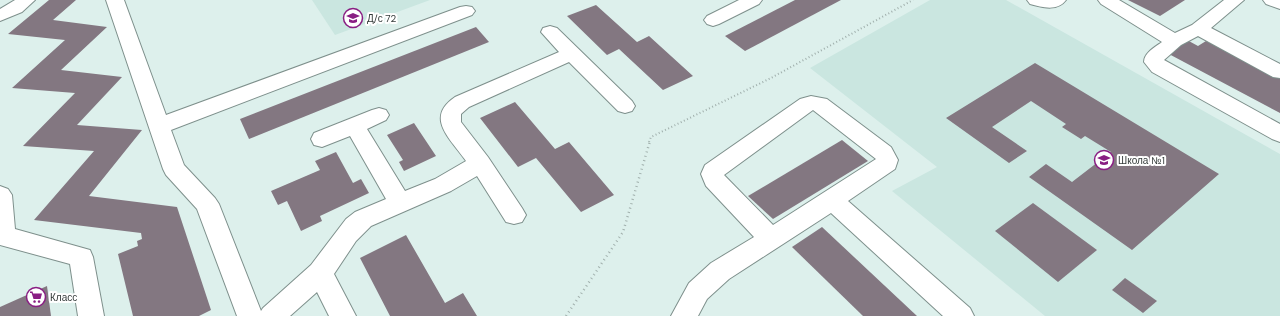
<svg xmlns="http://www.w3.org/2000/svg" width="1280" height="316" viewBox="0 0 1280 316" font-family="'DM Sans',sans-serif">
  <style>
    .built { fill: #cae6e0 }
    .building { fill: #837781 }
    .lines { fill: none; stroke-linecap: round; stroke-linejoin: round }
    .minor-casing { stroke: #7e908c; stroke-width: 2 }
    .path-far1 { stroke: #a1b0ad; stroke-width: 2; stroke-dasharray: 1 2.5; stroke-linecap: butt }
    .path { stroke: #a1b0ad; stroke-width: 2.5; stroke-dasharray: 1 3.5; stroke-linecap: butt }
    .minor { fill: #fff; fill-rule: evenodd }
    .labels { text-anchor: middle; stroke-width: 4; stroke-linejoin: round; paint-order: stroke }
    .poi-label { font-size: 10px; fill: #343b3a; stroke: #fff; text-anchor: start }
  </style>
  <rect width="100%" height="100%" fill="#ddf0ec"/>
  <!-- built -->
  <g class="built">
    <path d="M312,0H430L335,35Z"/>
    <path d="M930,0H1006L1280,154V316H1045L892,191L937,167L810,68Z"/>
  </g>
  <!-- building -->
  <g class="building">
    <path d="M49,0H76L53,20L107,27L61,70L122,77L77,125L142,130L89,196L177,207L211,310L199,316H133L118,254L138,246L137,241L142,239L141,233L34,220L94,151L23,146L75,93L12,88L65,40L8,34Z"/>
    <path d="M795,0H841L745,51L725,36Z"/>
    <path d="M1128,0H1185L1160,16Z"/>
    <path d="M596,5L637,42L649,36L693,76L663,90L619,49L607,55L567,16Z"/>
    <path d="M476,27L489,42L249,139L240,119Z"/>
    <path d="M1187,40L1198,46L1206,41L1280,79V113L1167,53Z"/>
    <path d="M1035,63L1219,174L1132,250L1029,177L1046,164L1072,182L1111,152L1085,136L1081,139L1062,127L1066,124L1031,101L992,127L1027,151L1009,163L946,118Z"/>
    <path d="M515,102L555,149L569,142L614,195L581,212L536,158L518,167L480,118Z"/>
    <path d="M414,123L436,156L404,171L399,162L403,160L387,135Z"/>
    <path d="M842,140L868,161L773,219L748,196Z"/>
    <path d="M336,152L353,183L361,179L369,193L320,216L322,221L301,231L287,201L278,205L271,191L320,170L315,161Z"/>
    <path d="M1033,203L1097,250L1058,282L995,231Z"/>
    <path d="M822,227L917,316H863L792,247Z"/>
    <path d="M406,235L445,303L463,293L477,316H390L360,258Z"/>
    <path d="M1125,278L1157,301L1143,313L1112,290Z"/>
    <path d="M47,286L51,316H0V307Z"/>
  </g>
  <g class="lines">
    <defs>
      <g id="minor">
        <path d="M15,0H35L22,12L0,21V9Z"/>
        <path d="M106,0H124L166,115L460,7L466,6L472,7L475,11L472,15L171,130L184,165L215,198L219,204L261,311L263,308L311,265L346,219L355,212L386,199L350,136L322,147L314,145L311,139L314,133L372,110L379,108L386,110L389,115L386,120L367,129L405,191L435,179L466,161C451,139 424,118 455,97L559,52L541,32L543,28L550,26L557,28L632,101L635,106L632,111L625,113L618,111L569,62L469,107L461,114V122L488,157L522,208L526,215L522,222L514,224L506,222L477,176L451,191L371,226L356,241L334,274L356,316H329L317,292L290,316H237L197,209L166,175L163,169Z"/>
        <path d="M739,0H762L759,4L719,24L713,26L707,24L704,20L707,16Z"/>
        <path d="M1027,0H1066C1057,12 1042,7 1030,4Z"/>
        <path d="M1098,0H1119L1175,33L1192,25L1224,0H1244L1211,28L1280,64V78L1273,77L1198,36L1181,45L1164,60L1280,124V142L1272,139L1152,72L1144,62C1144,53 1155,47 1162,42L1101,4Z"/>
        <path d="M1263,0H1280V9L1266,4Z"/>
        <path d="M811,96L827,99L891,147L898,160L895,169L848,201L970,308L974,316H943L831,213L729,279L707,299L698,316H671L689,283L711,263L754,237L706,186L701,174L705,165L800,99ZM813,110L876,159L773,225L724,175Z"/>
        <path d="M0,186L8,189L12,195L15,229L90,250L93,257L104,316H78L70,264L0,245Z"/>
      </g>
    </defs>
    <!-- minor casing -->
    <use href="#minor" class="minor-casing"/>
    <!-- path-far1 -->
    <path class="path-far1" d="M649,142L651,137L771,78L913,0"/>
    <!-- path -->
    <path class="path" d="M566,316L623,232L650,141"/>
    <!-- minor -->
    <use href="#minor" class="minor"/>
  </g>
  <!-- icons -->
  <defs>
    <symbol id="school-ring" viewBox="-11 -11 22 22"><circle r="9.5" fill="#fff" stroke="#891e83" stroke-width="1.5"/><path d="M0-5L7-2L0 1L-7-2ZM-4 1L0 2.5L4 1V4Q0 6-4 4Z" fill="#891e83"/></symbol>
    <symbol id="supermarket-ring" viewBox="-11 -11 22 22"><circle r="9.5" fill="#fff" stroke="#891e83" stroke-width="1.5"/><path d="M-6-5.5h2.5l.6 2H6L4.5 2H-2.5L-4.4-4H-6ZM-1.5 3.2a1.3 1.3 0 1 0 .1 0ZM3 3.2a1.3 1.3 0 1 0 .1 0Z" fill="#891e83"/></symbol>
  </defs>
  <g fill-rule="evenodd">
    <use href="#school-ring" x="342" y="7" width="22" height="22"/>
    <use href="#school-ring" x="1093" y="149" width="22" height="22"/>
    <use href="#supermarket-ring" x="25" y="286" width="22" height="22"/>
  </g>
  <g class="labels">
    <!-- poi labels -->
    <g class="poi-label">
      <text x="367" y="22">Д/с 72</text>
      <text x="1118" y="164">Школа №1</text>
      <text x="50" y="301">Класс</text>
    </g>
  </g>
</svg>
